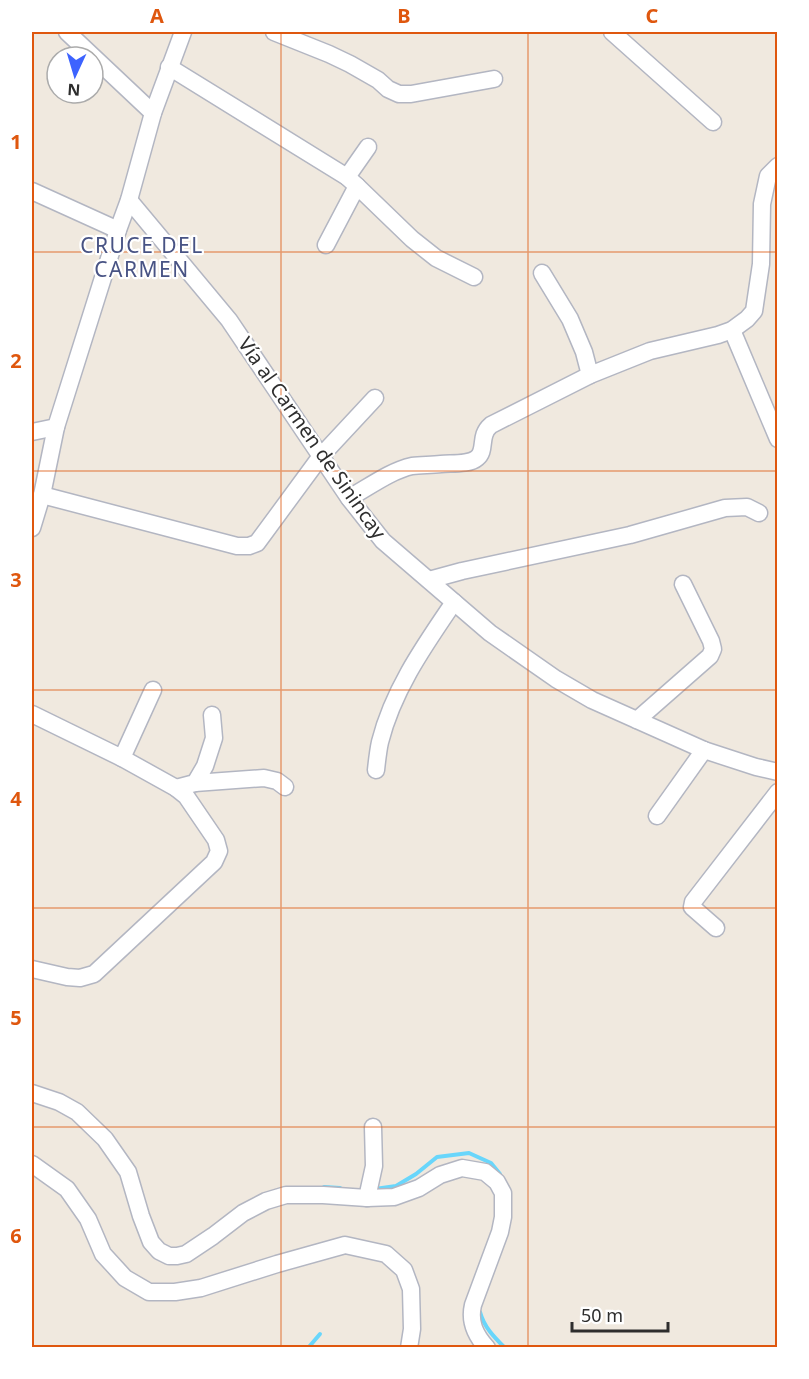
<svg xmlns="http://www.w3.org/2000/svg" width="809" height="1379" viewBox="0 0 809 1379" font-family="'Noto Sans',sans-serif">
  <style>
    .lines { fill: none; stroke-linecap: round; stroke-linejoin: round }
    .stream { stroke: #69d6fb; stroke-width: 4 }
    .minor-casing { stroke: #b3b6c2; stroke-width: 19 }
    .minor { stroke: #fff; stroke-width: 16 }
    .grid { fill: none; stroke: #df570e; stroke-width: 1.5; stroke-opacity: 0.55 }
    .labels { text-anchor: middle; stroke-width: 4.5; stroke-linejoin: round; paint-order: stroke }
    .street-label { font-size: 20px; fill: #2e2e2e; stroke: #fff }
    .neighbourhood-label { font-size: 21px; letter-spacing: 1.5px; fill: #485384; stroke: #fff }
    .neatline { fill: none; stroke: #df570e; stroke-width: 2 }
    .grid-label { font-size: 20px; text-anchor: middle; font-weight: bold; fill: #df570e }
  </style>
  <rect width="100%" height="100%" fill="#f0e9df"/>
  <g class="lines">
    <!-- stream -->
    <g class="stream">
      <path d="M324,1187L340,1188"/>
      <path d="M375,1189L396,1186L416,1174L437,1157L469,1153L491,1163L500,1174"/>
      <path d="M480,1312C484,1327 494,1337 505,1348"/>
      <path d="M308,1348L320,1334"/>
    </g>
    <defs>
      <g id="minor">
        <path d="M67,32L153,113"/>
        <path d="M274,32L329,54L350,64L378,80L388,89L399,94H411L494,79"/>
        <path d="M612,32L713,122"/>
        <path d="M169,67L347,177L357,186L326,245"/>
        <path d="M347,177L368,147"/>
        <path d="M357,186L412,239L436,258L474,277"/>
        <path d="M32,191L118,230"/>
        <path d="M129,200L229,320L349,498L383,541L490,633L556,679L592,700L704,750L756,767L778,772"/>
        <path d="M542,273L570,319L584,352L590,375"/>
        <path d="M732,330L778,439"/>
        <path d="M32,432L56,427L118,230L129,200L153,113L183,32"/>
        <path d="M42,495L237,546H249L257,543L321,456L375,398"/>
        <path d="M349,498C369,487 390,471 412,466C421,465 431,465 441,464C451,463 469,465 477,458C487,450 478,436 491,425L590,375L650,351L718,335L732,330L747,319L754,311L761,264L762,204L768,176L778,166"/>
        <path d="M32,528L42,495L56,427"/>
        <path d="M429,580L462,571L630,535L725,508L747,507L759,513"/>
        <path d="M32,714L122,758L176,788L186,796L216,840L219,851L214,862L94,974L80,978L67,977L32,969"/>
        <path d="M637,720L710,656L713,649L711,641L683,584"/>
        <path d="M122,758L153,690"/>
        <path d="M376,770C377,761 378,751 380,742C393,690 424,646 454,602"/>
        <path d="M195,783L264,778L277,781L285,787"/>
        <path d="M176,788L195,783L205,766L214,738L212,715"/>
        <path d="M657,816L704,750"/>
        <path d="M716,928L692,907L693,902L778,792"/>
        <path d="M32,1093L59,1102L77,1112L105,1139L128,1172L141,1216L151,1242L159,1251L169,1256H177L186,1254L213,1236L243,1213L266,1201L286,1195H323L367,1198L394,1197L419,1188L440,1175L462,1168L485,1172L497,1182L503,1193V1217L500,1232L473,1305C469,1322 475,1335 487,1348"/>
        <path d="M32,1164L67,1189L88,1219L103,1254L125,1278L149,1292H175L201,1288L277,1264L345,1245L386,1254L404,1270L411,1289L412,1329L409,1348"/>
        <path d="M367,1198L374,1166L373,1127"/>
      </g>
    </defs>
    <!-- minor casing -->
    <use href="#minor" class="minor-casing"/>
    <!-- minor -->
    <use href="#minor" class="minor"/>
  </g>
  <!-- grid -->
  <path class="grid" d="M281,32V1348M528,32V1348M32,252H778M32,471H778M32,690H778M32,908H778M32,1127H778"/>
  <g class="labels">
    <!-- street labels -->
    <g class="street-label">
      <text transform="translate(312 438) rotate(55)" y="7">Vía al Carmen de Sinincay</text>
    </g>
    <!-- neighbourhood labels -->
    <g class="neighbourhood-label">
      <text x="142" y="253">CRUCE DEL<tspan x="142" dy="24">CARMEN</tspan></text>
    </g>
  </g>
  <!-- border -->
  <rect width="809" height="1379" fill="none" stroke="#ffffff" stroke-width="66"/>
  <!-- north arrow -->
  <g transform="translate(75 75) rotate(184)"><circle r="28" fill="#ffffff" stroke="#ababab" stroke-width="1.5"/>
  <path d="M0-4.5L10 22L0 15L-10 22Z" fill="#3d63ff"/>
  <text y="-9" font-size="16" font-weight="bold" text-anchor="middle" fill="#2e2e2e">N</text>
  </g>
  <!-- scale -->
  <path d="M572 1322v9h96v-9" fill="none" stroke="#2e2e2e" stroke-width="3"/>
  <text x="581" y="1322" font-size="18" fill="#2e2e2e" stroke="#ffffff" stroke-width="4.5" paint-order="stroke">50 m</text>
  <rect x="33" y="33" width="743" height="1313" class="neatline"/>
  <g class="grid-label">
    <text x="157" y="23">A</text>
    <text x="404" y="23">B</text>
    <text x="652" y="23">C</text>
    <text x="16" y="149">1</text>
    <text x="16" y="368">2</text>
    <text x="16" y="587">3</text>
    <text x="16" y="806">4</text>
    <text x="16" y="1025">5</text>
    <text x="16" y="1243">6</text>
  </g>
</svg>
